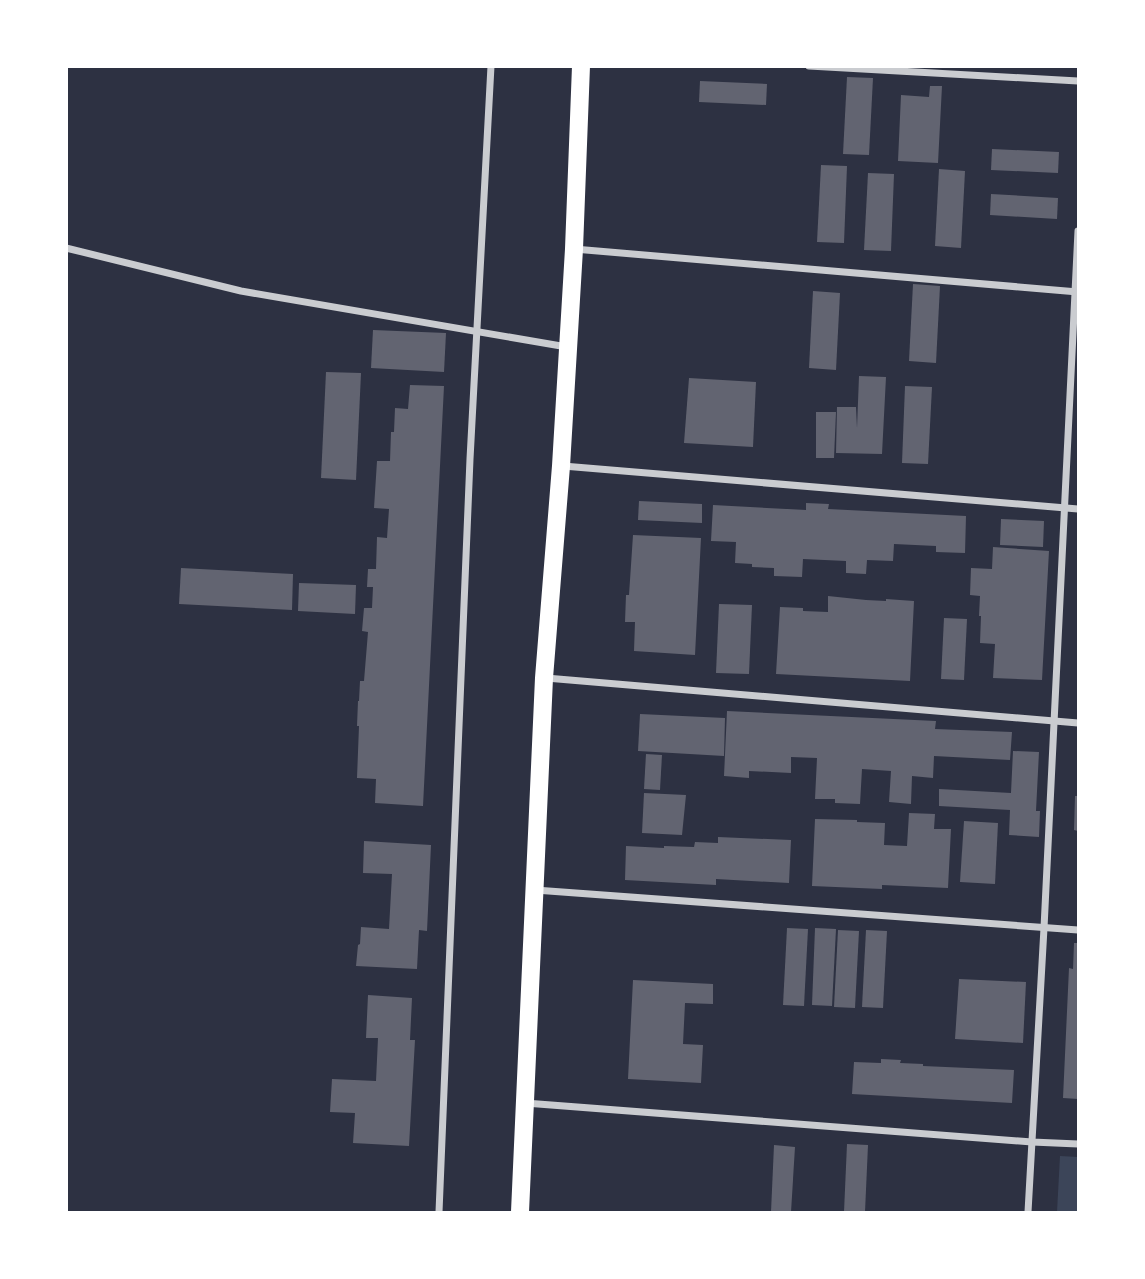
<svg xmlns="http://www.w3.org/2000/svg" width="1145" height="1279" viewBox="0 0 1145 1279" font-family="'Sofia Sans Condensed',sans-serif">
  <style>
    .green { fill: #3c4559 }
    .building { fill: #626471 }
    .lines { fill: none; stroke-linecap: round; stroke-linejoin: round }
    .minor { stroke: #caccd0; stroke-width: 7 }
    .primary { stroke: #fff; stroke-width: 18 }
  </style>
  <rect width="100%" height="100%" fill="#2d3142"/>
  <!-- green -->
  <path class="green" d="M1060,1156L1078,1157V1212H1057Z"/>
  <!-- building -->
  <g class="building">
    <path d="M847,77L873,78L869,155L843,154Z"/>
    <path d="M700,81L767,84L766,105L699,102Z"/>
    <path d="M930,86H942L938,163L898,161L901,95L929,97Z"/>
    <path d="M992,149L1059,152L1058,173L991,170Z"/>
    <path d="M821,165L847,166L844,243L817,242Z"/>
    <path d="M939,169L965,171L961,248L935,246Z"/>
    <path d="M868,173L894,174L891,251L864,250Z"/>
    <path d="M991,194L1058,198L1057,219L990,215Z"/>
    <path d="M913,284L940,286L936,363L909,361Z"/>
    <path d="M813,291L840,293L836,370L809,368Z"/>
    <path d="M373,330L446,333L444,372L371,368Z"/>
    <path d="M326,372L361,373L356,480L321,478Z"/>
    <path d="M859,376L886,377L882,454L836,453L837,407H856L857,428Z"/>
    <path d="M689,378L756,382L753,447L684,443Z"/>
    <path d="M410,385L444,386L423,806L375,803L376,779L357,778L359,726H357L358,701H359L360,681H364L368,632L362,631L364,608H372L373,587H367L368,569H376L377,537L387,538L389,509L374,508L377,461H390L391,432H394L395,408L408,409Z"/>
    <path d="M905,386L932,387L928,464L902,463Z"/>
    <path d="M816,412H836L834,458H816Z"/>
    <path d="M639,501L702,504V523L638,520Z"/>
    <path d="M806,503L829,504L828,509L966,516L965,553L936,552V546L894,544L893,561L867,560L866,574L846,573V561L803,559L802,577L774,576V568L752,567V564L735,563L736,542L711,541L713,505L806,510Z"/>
    <path d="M1001,519L1044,521L1043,547L1000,545Z"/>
    <path d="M633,535L701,538L695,655L634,651L635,622H625L626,595H629Z"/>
    <path d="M993,547L1049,551L1042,680L993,678L995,644L980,643L981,616H979L980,596L970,595L971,568L992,569Z"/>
    <path d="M181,568L293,574L292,610L179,604Z"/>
    <path d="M299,583L356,585L355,614L298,611Z"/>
    <path d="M828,596L866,600L886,601V599L914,601L910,681L776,674L780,607L803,608V611L828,612Z"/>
    <path d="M719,604L752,605L749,674L716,673Z"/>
    <path d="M944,618L967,619L964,680L941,679Z"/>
    <path d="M727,711L936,721L935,729L1012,732L1010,760L934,756L933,778L912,776L911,804L889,802L891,771L862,769L860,804L835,803V799H815L817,758L791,757V773L749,771V778L724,776Z"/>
    <path d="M640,714L725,718L724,756L638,751Z"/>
    <path d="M1013,751L1039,752L1036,811H1040L1039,837L1009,835L1010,810L939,806V789L1011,793Z"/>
    <path d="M646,754L662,755L660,790L644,789Z"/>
    <path d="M644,793L686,795L682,835L642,833Z"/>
    <path d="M1075,796H1078V831L1074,830Z"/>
    <path d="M909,813L935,814L934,829H951L948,888L882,885V889L812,886L815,819L857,820V822L885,823L884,845L907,846Z"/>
    <path d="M964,821L998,823L995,884L960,882Z"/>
    <path d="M718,837L791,840L789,883L716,879V885L625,880L626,846L664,848V846L694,847L695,842L718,843Z"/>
    <path d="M364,841L431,845L427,931L419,930L417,969L356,966L358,945L360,944L361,927L389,929L392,874L363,873Z"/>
    <path d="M787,928L808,929L804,1006L783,1005Z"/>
    <path d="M815,928L836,929L832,1006L812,1005Z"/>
    <path d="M838,930L859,931L855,1008L834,1007Z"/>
    <path d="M866,930L887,931L883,1008L862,1007Z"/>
    <path d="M1074,943H1078V1099L1063,1098L1069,968L1073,969Z"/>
    <path d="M959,979L1026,982L1023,1043L955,1039Z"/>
    <path d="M633,980L713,984V1004L685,1003L683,1044L703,1045L701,1083L628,1079Z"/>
    <path d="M368,995L412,998L410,1040H415L409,1146L353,1143L355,1113L330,1112L332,1079L376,1081L378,1038H366Z"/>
    <path d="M881,1059L901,1060L900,1063L923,1064V1066L1014,1070L1012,1103L852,1094L854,1062L881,1063Z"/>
    <path d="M847,1144L868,1145L865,1212H844Z"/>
    <path d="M774,1145L795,1147L791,1212H771Z"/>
  </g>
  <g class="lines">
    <!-- minor -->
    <g class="minor">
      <path d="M809,66L1078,81"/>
      <path d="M66,248L241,291L567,347"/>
      <path d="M574,249L1078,292"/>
      <path d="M563,466L1078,509"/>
      <path d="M546,678L1078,723"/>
      <path d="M535,890L1078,930"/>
      <path d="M525,1103L1032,1142L1078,1144"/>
      <path d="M439,1212L470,459L491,66"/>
      <path d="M1028,1212L1044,928L1078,231"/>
    </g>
    <!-- primary -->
    <path class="primary" d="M520,1212L544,678L561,466L574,249L581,66"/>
  </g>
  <!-- border -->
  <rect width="1145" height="1279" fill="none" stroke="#ffffff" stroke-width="136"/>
</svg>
